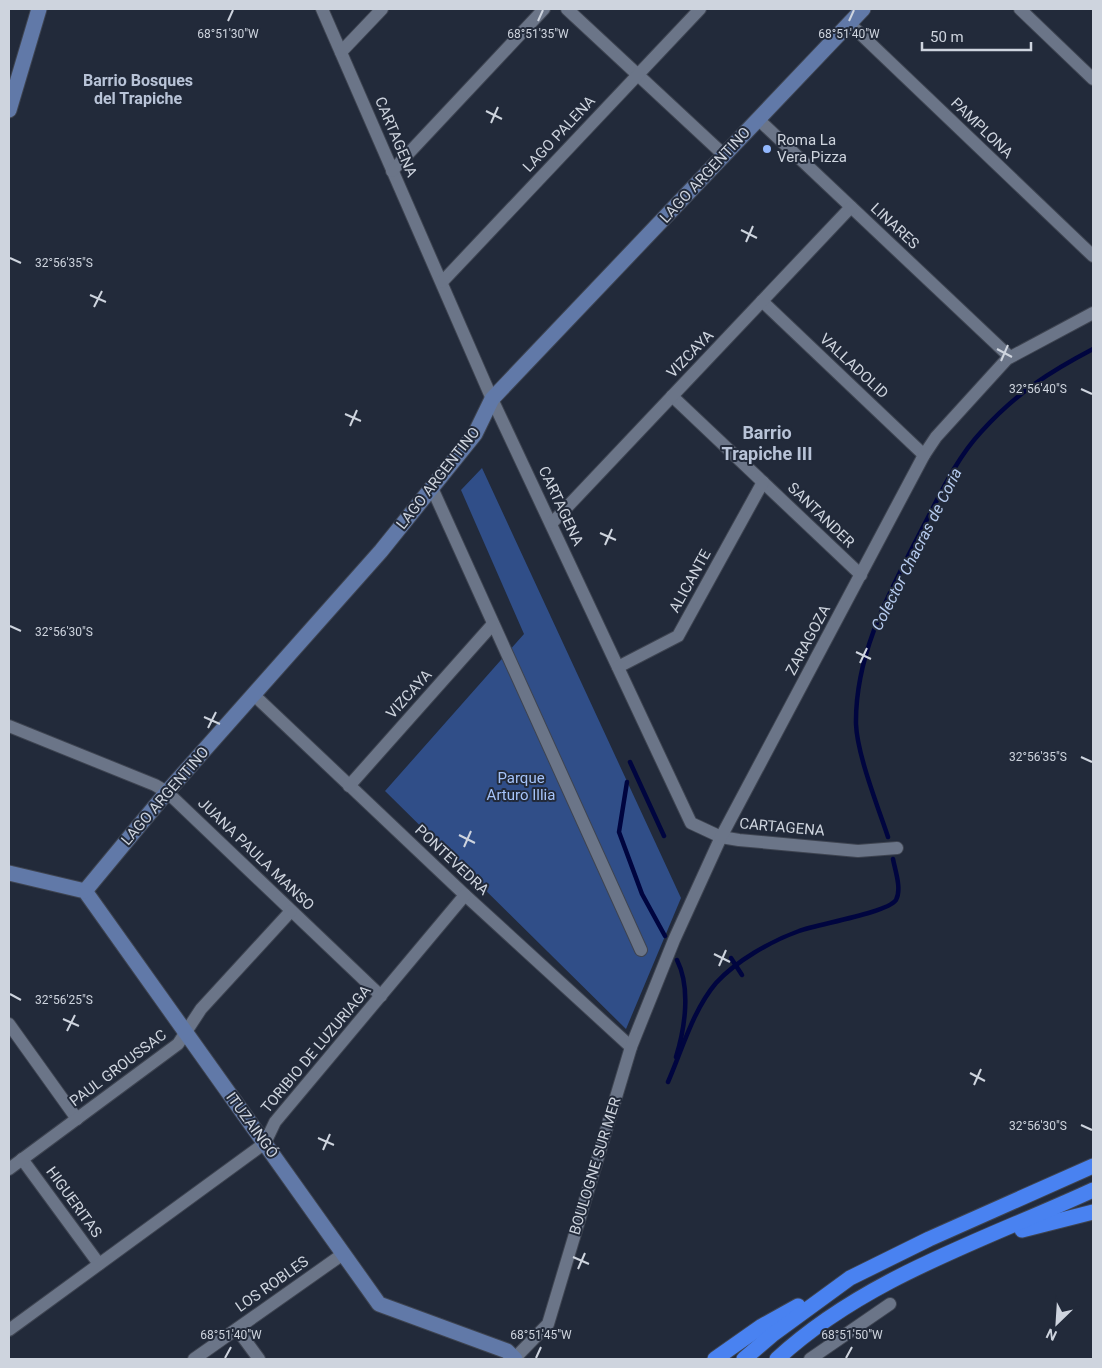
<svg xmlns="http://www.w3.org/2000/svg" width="1102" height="1368" viewBox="0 0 1102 1368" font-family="Roboto,sans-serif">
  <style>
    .green { fill: #304e88 }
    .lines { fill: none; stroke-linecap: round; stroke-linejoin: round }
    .stream { stroke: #00053f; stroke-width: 4.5 }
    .street-casing { stroke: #3e4451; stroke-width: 14 }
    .secondary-casing { stroke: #3e4451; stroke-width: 17 }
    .highway-casing { stroke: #3e4451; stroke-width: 17 }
    .street { stroke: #6b7588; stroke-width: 12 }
    .secondary { stroke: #6179a8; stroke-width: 15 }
    .highway { stroke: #4982f1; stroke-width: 15 }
    .ticks { fill: none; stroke: #ced4de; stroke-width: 2 }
    .poi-dot { fill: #92b7fd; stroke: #222a3a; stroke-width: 2 }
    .labels { text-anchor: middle; stroke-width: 4; stroke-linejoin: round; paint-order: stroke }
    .street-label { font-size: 15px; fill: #ced4de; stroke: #222a3a }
    .poi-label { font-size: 15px; fill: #ced4de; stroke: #222a3a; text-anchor: start }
    .park-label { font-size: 15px; fill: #a5c3f9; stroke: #222a3a }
    .neighbourhood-label { font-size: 16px; font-weight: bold; fill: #b8c3d7; stroke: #222a3a }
    .water-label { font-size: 16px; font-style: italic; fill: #b5caee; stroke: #222a3a }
    .quarter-label { font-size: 18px; font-weight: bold; fill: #b8c3d7; stroke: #222a3a }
    .ticks-label { font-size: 12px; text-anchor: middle; fill: #ced4de; stroke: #222a3a; stroke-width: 4; stroke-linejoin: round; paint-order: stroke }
  </style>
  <rect width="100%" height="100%" fill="#222a3a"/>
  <!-- green -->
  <path class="green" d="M482,468L681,898L626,1029L385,791L524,634L461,490Z"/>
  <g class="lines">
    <!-- stream -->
    <g class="stream">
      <path d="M630,762L664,836"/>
      <path d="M627,782L619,832L642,894L665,936"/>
      <path d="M888,837C878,807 857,754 856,724C855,651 892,588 924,525C941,493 956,459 981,432C1015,394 1049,372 1093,349"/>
      <path d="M731,958L742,975"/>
      <path d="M676,1057C685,1028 691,988 677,960"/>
      <path d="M668,1082C682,1050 693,1010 716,983C736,961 771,941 799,931C817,924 887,913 896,900C902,889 895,870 893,859"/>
    </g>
    <defs>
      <g id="street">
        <path d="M322,9L492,399L691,823L721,837L739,840L858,851L897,848"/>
        <path d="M567,9L724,155"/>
        <path d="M1020,9L1093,79"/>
        <path d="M849,23L1093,256"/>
        <path d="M341,52L382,9"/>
        <path d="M758,119L1010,357"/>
        <path d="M392,171L544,9"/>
        <path d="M442,282L700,9"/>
        <path d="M762,301L924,455"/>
        <path d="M672,396L861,575"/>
        <path d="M432,488L641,950"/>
        <path d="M552,523L851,207"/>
        <path d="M618,667L678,636L763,482"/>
        <path d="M254,695L465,895L631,1047"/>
        <path d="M9,726L155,785L167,792L381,996"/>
        <path d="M349,786L493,624"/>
        <path d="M9,1024L77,1119"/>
        <path d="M22,1159L99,1264"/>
        <path d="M9,1169L178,1044L201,1009L291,911"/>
        <path d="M237,1329L259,1359"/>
        <path d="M9,1330L265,1143L275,1122L465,895"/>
        <path d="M515,1358L548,1324L631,1047L674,940L721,837L924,455L936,437L1007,359L1093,313"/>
        <path d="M194,1359L343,1254"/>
        <path d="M810,1359L890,1304"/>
      </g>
      <g id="secondary">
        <path d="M9,110L39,9"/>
        <path d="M9,873L85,891L379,1304L507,1351L515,1359"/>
        <path d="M85,891L167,792L381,551L475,434L492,399L863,9"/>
      </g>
      <g id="highway">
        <path d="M1022,1230L1093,1212"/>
        <path d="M715,1359L762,1326L798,1306"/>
        <path d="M744,1359L772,1335L850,1278L929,1239L1093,1166"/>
        <path d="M777,1359C866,1277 985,1240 1093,1190"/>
      </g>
    </defs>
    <!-- street casing -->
    <use href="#street" class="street-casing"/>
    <!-- secondary casing -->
    <use href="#secondary" class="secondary-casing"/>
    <!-- highway casing -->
    <use href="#highway" class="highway-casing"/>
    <!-- street -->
    <use href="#street" class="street"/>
    <!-- secondary -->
    <use href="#secondary" class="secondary"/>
    <!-- highway -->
    <use href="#highway" class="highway"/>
  </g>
  <!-- ticks -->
  <path class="ticks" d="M228,21L233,10M538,21L543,10M849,21L854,10M486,111L502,119M491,123L498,107M741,230L757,238M746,242L753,226M10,258L21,263M90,295L106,302M94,307L102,291M997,349L1012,357M1001,361L1008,345M1081,389L1092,394M345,414L361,421M350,426L357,410M600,533L616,540M605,545L612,529M10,626L21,631M856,652L871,659M860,663L867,648M204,717L220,724M208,728L216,712M1081,757L1092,762M459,835L475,843M464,847L471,831M714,954L730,962M719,966L726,950M10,994L21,1000M63,1019L79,1026M67,1031L75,1015M970,1073L985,1081M974,1085L981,1069M1081,1125L1092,1130M318,1138L334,1145M323,1150L330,1134M573,1257L589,1264M578,1269L585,1253M225,1358L231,1347M536,1358L541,1347M846,1358L852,1347"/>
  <!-- markers -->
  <circle class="poi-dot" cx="767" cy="149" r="5"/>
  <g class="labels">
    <!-- street labels -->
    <g class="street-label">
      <text transform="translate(982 128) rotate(44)" y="5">PAMPLONA</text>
      <text transform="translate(559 134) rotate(-47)" y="5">LAGO PALENA</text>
      <text transform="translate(396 137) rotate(67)" y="5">CARTAGENA</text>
      <text transform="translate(705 175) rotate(-47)" y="5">LAGO ARGENTINO</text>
      <text transform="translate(895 226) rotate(43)" y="5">LINARES</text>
      <text transform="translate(690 354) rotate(-46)" y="5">VIZCAYA</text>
      <text transform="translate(854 366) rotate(43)" y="5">VALLADOLID</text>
      <text transform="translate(438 478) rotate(-52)" y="5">LAGO ARGENTINO</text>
      <text transform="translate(561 506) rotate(65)" y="5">CARTAGENA</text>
      <text transform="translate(821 515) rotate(44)" y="5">SANTANDER</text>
      <text transform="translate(690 581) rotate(-61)" y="5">ALICANTE</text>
      <text transform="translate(808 640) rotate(-62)" y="5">ZARAGOZA</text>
      <text transform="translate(409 694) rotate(-48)" y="5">VIZCAYA</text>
      <text transform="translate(165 796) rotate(-49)" y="5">LAGO ARGENTINO</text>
      <text transform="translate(782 827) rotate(5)" y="5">CARTAGENA</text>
      <text transform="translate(256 854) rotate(44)" y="5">JUANA PAULA MANSO</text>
      <text transform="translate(452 860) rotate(43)" y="5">PONTEVEDRA</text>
      <text transform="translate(316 1049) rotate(-50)" y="5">TORIBIO DE LUZURIAGA</text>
      <text transform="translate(118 1068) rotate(-37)" y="5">PAUL GROUSSAC</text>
      <text transform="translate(252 1125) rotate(54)" y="5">ITUZAINGÓ</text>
      <text transform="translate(595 1166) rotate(-73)" y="5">BOULOGNE SUR MER</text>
      <text transform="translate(74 1202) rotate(54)" y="5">HIGUERITAS</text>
      <text transform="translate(272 1284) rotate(-35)" y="5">LOS ROBLES</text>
    </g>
    <!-- poi labels -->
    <g class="poi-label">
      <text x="777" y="145">Roma La<tspan x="777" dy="17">Vera Pizza</tspan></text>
    </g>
    <!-- park labels -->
    <g class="park-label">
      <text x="521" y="783">Parque<tspan x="521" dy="17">Arturo Illia</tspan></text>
    </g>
    <!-- neighbourhood labels -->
    <g class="neighbourhood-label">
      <text x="138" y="86">Barrio Bosques<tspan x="138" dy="18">del Trapiche</tspan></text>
    </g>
    <!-- water labels -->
    <g class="water-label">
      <text transform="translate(916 549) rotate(-63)" y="6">Colector Chacras de Coria</text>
    </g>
    <!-- quarter labels -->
    <g class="quarter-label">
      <text x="767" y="439">Barrio<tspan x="767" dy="21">Trapiche III</tspan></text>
    </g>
  </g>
  <g class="ticks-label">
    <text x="228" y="38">68°51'30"W</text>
    <text x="538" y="38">68°51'35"W</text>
    <text x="849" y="38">68°51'40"W</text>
    <text x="64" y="267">32°56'35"S</text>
    <text x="1038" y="393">32°56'40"S</text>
    <text x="64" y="636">32°56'30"S</text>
    <text x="1038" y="761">32°56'35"S</text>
    <text x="64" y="1004">32°56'25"S</text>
    <text x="1038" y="1130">32°56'30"S</text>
    <text x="231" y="1339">68°51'40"W</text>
    <text x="541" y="1339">68°51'45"W</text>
    <text x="852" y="1339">68°51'50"W</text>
  </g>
  <!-- border -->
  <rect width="1102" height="1368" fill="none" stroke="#ced4de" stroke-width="20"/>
  <!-- north arrow -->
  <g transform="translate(1057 1323) rotate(205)" stroke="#222a3a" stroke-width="4" paint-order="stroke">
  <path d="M0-4L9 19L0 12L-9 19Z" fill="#ced4de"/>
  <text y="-8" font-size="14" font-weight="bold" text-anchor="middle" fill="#ced4de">N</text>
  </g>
  <!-- scale -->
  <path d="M922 42v8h109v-8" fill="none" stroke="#ced4de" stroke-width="2.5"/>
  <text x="930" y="42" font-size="15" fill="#ced4de" stroke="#222a3a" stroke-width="4" paint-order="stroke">50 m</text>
</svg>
